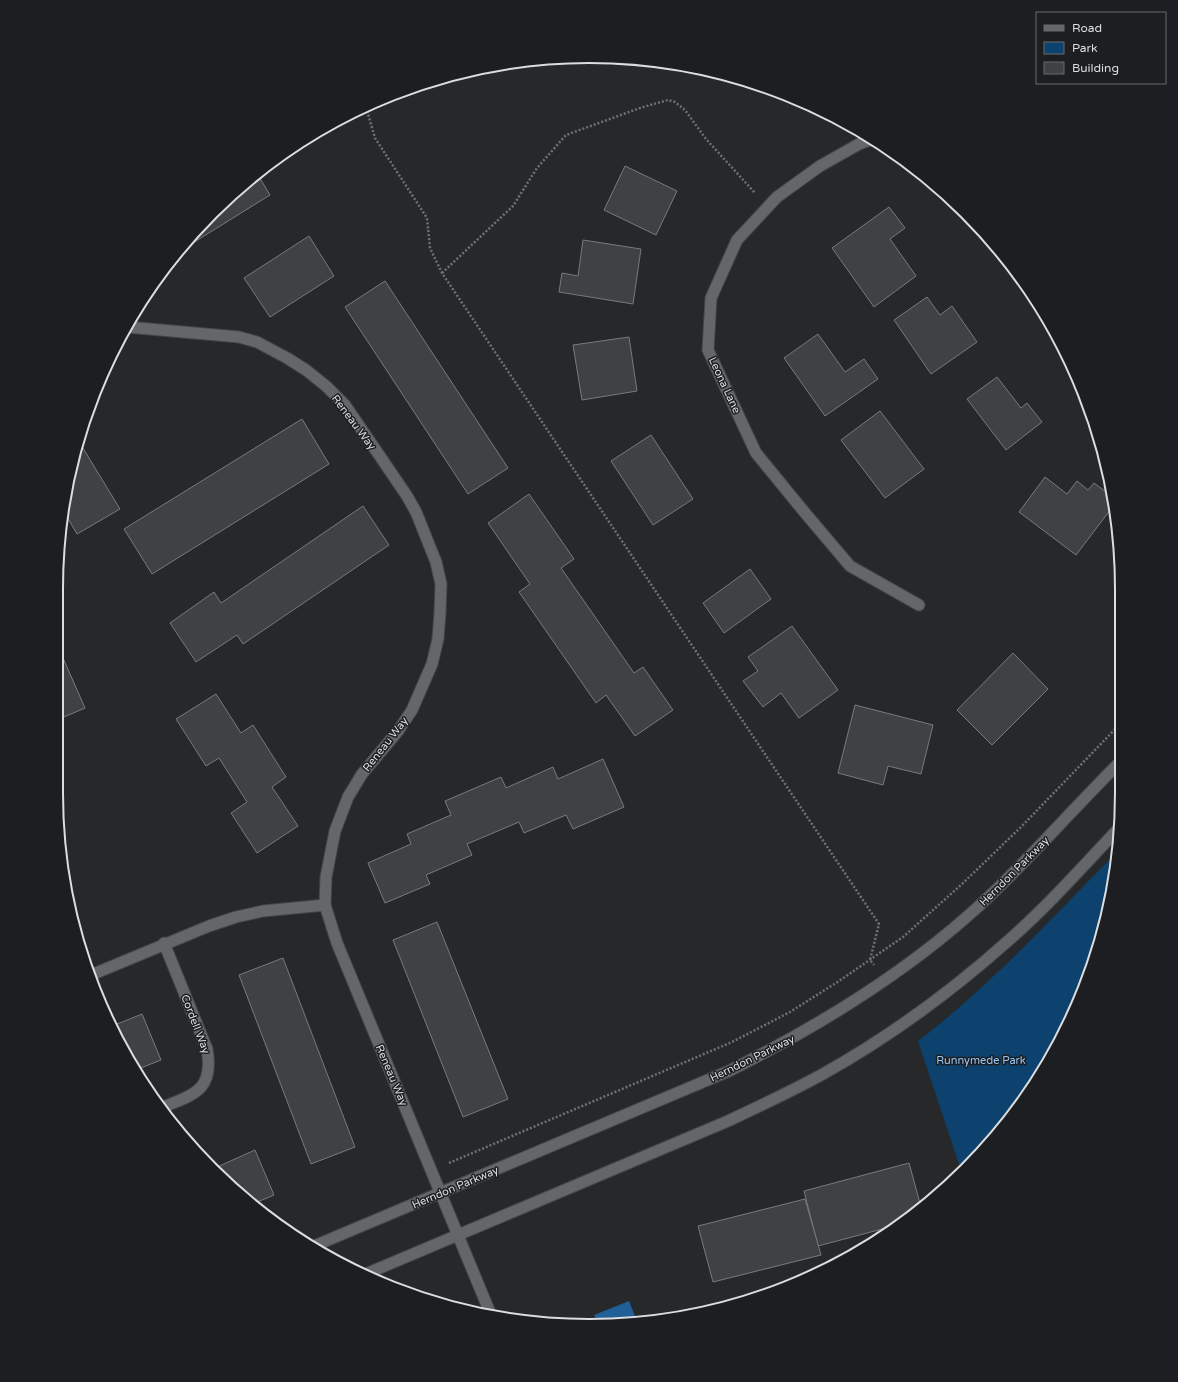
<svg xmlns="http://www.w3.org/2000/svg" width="1178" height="1382" viewBox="0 0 1178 1382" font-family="'Varela Round',sans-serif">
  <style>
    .green { fill: #0d426f }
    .water { fill: #205f97 }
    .building { fill: #3f4144; stroke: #787a7d }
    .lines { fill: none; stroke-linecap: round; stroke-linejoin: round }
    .minor-casing { stroke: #444648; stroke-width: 13 }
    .secondary-casing { stroke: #444648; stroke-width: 13 }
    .path { stroke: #707173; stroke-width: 2.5; stroke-dasharray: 2 2; stroke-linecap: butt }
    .minor { stroke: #646769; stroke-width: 11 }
    .secondary { stroke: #646769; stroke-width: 11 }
    .labels { text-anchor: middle; stroke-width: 3; stroke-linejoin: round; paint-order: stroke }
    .street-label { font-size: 11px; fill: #dcdddf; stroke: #1c1e21 }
    .park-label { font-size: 11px; fill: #96c5f5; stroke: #1c1e21 }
    .rim { fill: none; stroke: #dcdddf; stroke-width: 2 }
  </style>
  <rect width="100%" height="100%" fill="#26282a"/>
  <!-- green -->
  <path class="green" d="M1116,853L1094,964L1050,1060L966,1170L962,1173L918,1041C991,985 1052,918 1116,853Z"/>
  <!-- water -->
  <path class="water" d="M629,1301L637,1321H597L594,1315Z"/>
  <!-- building -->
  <g class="building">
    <path d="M625,166L677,191L656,235L604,210Z"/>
    <path d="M258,175L270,195L175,254L212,212Z"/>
    <path d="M889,207L905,228L890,239L916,276L874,307L832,248Z"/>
    <path d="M309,236L334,276L270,317L244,278Z"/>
    <path d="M583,240L641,249L633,304L559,292L562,273L578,276Z"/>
    <path d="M385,281L508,468L468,494L345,307Z"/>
    <path d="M927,297L940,315L952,306L977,342L931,374L894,320Z"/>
    <path d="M818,334L845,372L864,359L878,379L825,416L784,358Z"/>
    <path d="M629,337L637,391L582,400L573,345Z"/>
    <path d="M997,377L1021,408L1027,403L1042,422L1006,450L967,399Z"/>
    <path d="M880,411L924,469L885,498L841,440Z"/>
    <path d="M302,419L329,464L152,574L124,529Z"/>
    <path d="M651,435L693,499L653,525L611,461Z"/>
    <path d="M78,440L120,509L77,534L63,510L74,451Z"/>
    <path d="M1045,477L1067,494L1077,481L1088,490L1094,483L1113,497L1114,505L1076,555L1019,512Z"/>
    <path d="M529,494L574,559L561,568L634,673L643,667L673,710L635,736L606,695L596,703L519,592L530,584L488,523Z"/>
    <path d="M363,506L389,545L243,644L237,635L196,662L170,623L214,592L221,603Z"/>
    <path d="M750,569L771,599L724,633L703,603Z"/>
    <path d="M792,626L838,690L799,718L781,693L763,707L743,681L758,671L748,657Z"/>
    <path d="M1013,653L1048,689L992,745L957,710Z"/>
    <path d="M63,658L85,708L57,720L58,660Z"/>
    <path d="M216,694L241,733L253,725L286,777L272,787L298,826L257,853L231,813L247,802L219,758L206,766L176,719Z"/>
    <path d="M855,705L933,725L921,774L888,766L883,785L838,773Z"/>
    <path d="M603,759L624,807L573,829L566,815L524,833L519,822L467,844L472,855L426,875L430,884L385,903L368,863L411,844L407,834L451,815L445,801L501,777L506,788L553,767L558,779Z"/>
    <path d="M437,922L508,1099L463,1117L393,940Z"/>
    <path d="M283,958L355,1147L311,1164L239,975Z"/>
    <path d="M142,1014L161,1060L138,1069L110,1027Z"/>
    <path d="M255,1150L274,1195L255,1203L215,1168Z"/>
    <path d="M909,1163L921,1207L901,1224L818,1246L804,1191Z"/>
    <path d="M805,1199L821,1255L713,1282L698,1226Z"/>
  </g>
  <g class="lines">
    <defs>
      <g id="minor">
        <path d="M873,139L859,144L820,166L777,197L737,240L711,298L708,350L756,453L806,514L850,566L919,605"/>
        <path d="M127,327L239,337L257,342L287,358L306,370L326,386L345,405L407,496L416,512L436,562L441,584L440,613L438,639L432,664L412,710L398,731L362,774L348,797L335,831L326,877L325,905L337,943L491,1315"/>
        <path d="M91,975L209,926L236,917L263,911L325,905"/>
        <path d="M163,1107C196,1094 214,1089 207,1049L164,943"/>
      </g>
      <g id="secondary">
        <path d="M314,1246L729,1071C815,1028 898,978 970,914C1003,885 1034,852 1064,820C1083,800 1102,780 1121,761"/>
        <path d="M368,1273L728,1121C760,1106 792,1091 823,1074C889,1037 952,991 1009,940C1049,905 1084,865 1121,826"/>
      </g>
    </defs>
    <!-- minor casing -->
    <use href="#minor" class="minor-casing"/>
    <!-- secondary casing -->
    <use href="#secondary" class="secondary-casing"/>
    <!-- path -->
    <g class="path">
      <path d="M366,107L375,138L427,218L430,248L442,273L879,924L870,960L874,965"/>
      <path d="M442,273L513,206L537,168L566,135L640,108L668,100L675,102L685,110L706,139L755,193"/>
      <path d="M449,1163L732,1042L790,1012L839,981L903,937L962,884L1021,827L1121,723"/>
    </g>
    <!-- minor -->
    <use href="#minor" class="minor"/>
    <!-- secondary -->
    <use href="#secondary" class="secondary"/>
  </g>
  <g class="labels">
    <!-- street labels -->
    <g class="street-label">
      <text transform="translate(725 385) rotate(65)" y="4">Leona Lane</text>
      <text transform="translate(354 422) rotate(53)" y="4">Reneau Way</text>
      <text transform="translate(385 744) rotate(-52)" y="4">Reneau Way</text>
      <text transform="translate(1014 871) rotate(-45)" y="4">Herndon Parkway</text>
      <text transform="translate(196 1024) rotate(69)" y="4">Cordell Way</text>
      <text transform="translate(752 1058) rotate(-26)" y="4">Herndon Parkway</text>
      <text transform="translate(392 1075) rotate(67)" y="4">Reneau Way</text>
      <text transform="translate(455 1187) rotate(-23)" y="4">Herndon Parkway</text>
    </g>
    <!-- park labels -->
    <g class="park-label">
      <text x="981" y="1064">Runnymede Park</text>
    </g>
  </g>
  <!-- crop -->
  <path d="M0 0H1178V1382H0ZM589 63H589A526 526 0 0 1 1115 589V793A526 526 0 0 1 589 1319H589A526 526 0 0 1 63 793V589A526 526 0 0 1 589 63Z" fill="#1c1e21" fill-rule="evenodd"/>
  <path class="rim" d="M589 63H589A526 526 0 0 1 1115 589V793A526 526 0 0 1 589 1319H589A526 526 0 0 1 63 793V589A526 526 0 0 1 589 63Z"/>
  <!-- legend -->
  <rect x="1036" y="12" width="130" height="72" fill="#1c1e21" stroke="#696a6d"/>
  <rect x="1044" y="25" width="20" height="6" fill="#646769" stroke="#696a6d"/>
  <text x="1072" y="32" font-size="12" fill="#dcdddf">Road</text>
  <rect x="1044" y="42" width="20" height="12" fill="#0d426f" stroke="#696a6d"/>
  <text x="1072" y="52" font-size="12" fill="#dcdddf">Park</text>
  <rect x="1044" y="62" width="20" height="12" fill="#3f4144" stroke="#696a6d"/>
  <text x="1072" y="72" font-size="12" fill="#dcdddf">Building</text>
</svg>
